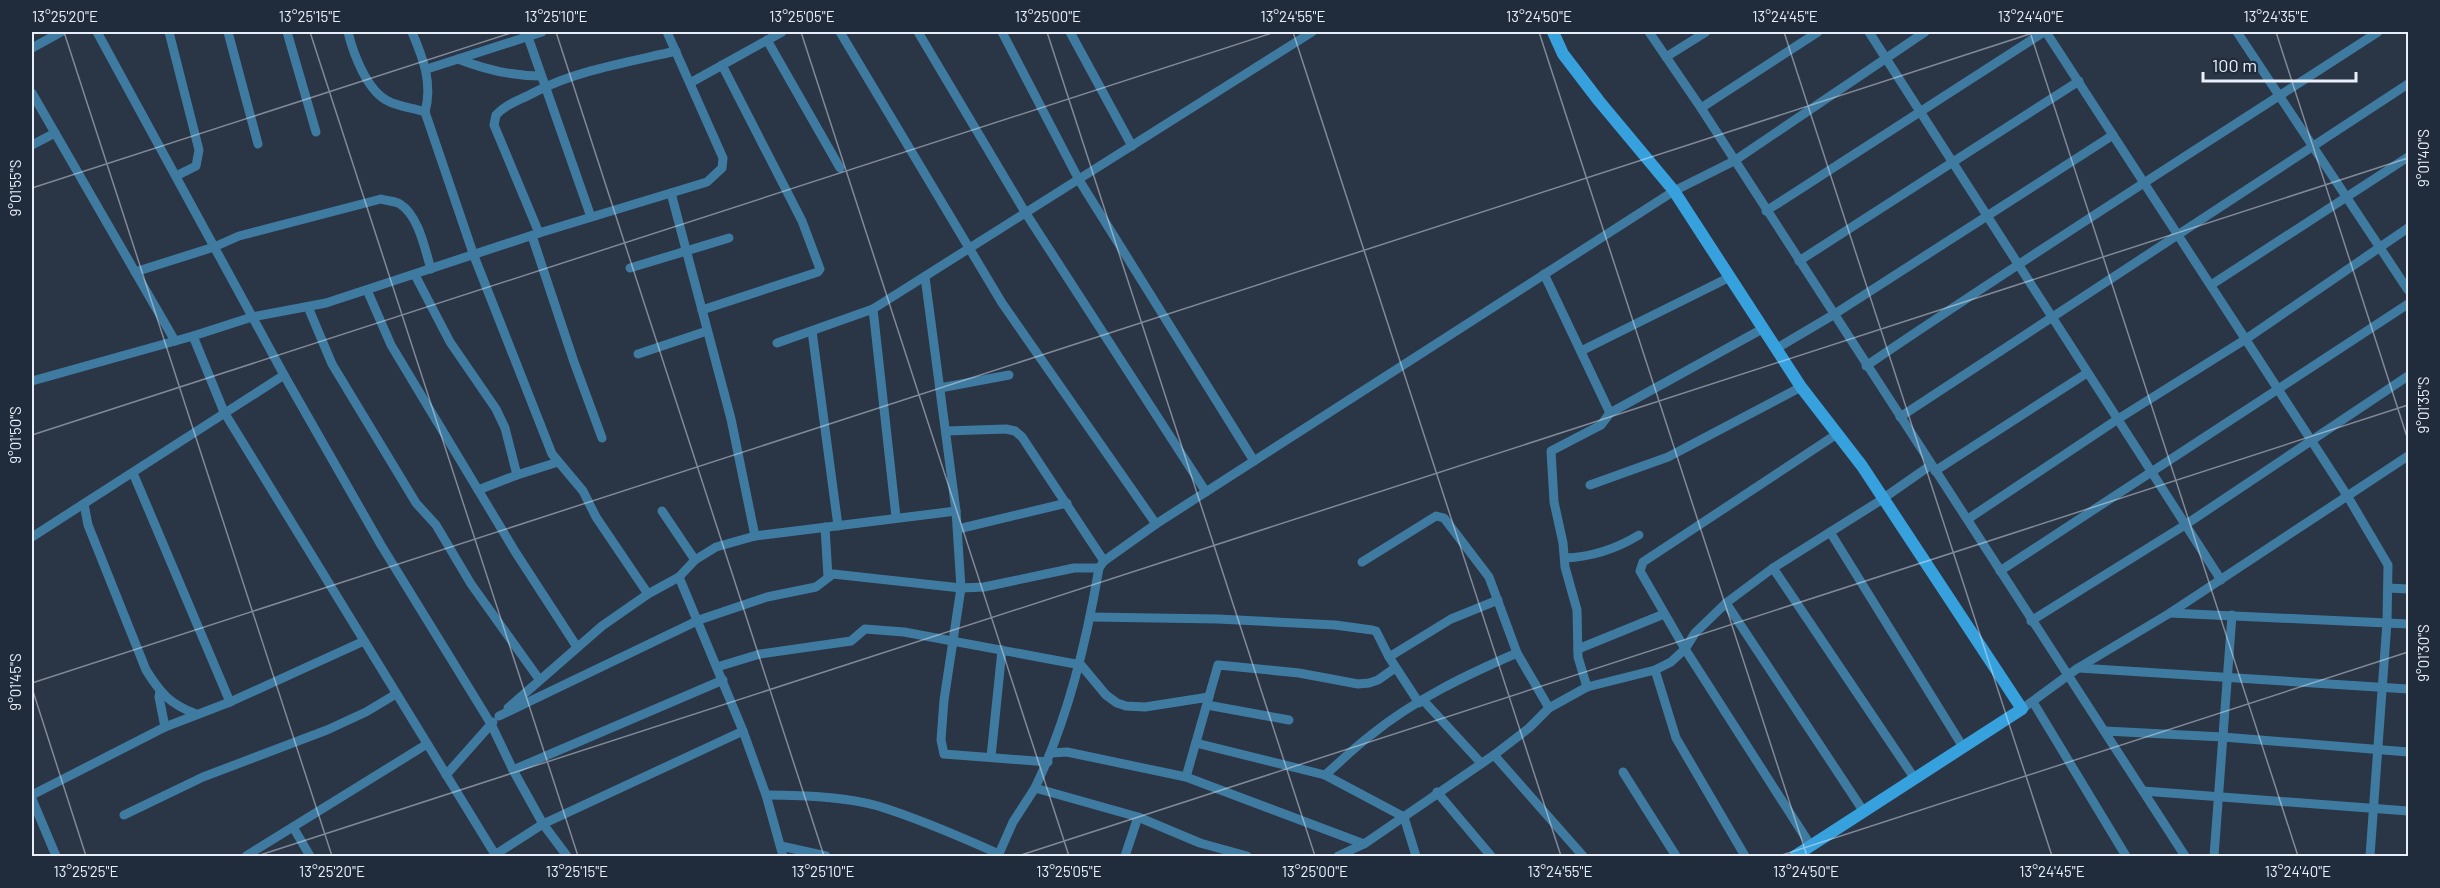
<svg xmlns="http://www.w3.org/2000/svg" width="2440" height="888" viewBox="0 0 2440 888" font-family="Barlow,sans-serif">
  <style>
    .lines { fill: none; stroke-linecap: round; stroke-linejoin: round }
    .street { stroke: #3f7ba0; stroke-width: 9 }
    .secondary { stroke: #37a1dd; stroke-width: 12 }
    .ticks { fill: none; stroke: #e8effa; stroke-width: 1.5; stroke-opacity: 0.45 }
    .neatline { fill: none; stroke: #e8effa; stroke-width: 2 }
    .ticks-label { font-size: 15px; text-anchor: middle; fill: #e8effa }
  </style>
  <rect width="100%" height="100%" fill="#2a3546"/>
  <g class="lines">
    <!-- street -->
    <g class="street">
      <path d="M97,32L284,375L381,545L491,724L513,770L543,824L567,856"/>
      <path d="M169,32L199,150L196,166L176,176"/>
      <path d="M228,32L258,144"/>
      <path d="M287,32L316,132"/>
      <path d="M348,32C353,53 367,91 388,101C399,107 414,108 425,112L474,256L552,454L583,491L596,517L648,594"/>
      <path d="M412,32C423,58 433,83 425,112"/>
      <path d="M840,32L1002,303L1156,524"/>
      <path d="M918,32L1025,212L1206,492"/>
      <path d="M1002,32L1079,180L1254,461"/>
      <path d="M1070,32L1132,146"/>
      <path d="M1649,32L1701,108L2185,856"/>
      <path d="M1869,32L2221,580"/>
      <path d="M2046,32L2348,497L2388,565L2387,622L2370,856"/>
      <path d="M2237,32L2408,290"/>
      <path d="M528,37L591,217"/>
      <path d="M767,40L840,168"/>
      <path d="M32,48L61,32"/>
      <path d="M1666,57L1706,32"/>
      <path d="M458,59C486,70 511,76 541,76"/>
      <path d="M427,69L542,32"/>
      <path d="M690,83L782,32"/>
      <path d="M32,93L175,341"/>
      <path d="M1701,108L1818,32"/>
      <path d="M32,145L55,133"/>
      <path d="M671,193L731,419L755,536"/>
      <path d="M1766,211L2044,32"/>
      <path d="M539,233L494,125L496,115C507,103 521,100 535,92C578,70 629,62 676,51"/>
      <path d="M532,236L574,362L602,438"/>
      <path d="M1799,261L2079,81"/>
      <path d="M630,268L729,238"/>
      <path d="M135,272L214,247L239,236L381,199C387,201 395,201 400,204C419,216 425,250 431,269"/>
      <path d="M1544,274L1610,413"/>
      <path d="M415,275L450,342L496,409L505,428L517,475L478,490"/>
      <path d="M925,277L956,511L961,588L944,700L941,740L944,754L1048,762"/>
      <path d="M2211,285L2408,157"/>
      <path d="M367,290L391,345L516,553L577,647"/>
      <path d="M308,307L332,364L416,503L436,525L471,584L539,679"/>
      <path d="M873,309L896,517"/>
      <path d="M702,310L818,272L820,269L802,221L722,65"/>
      <path d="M812,331L838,526"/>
      <path d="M193,336L224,412L496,856"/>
      <path d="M777,343L873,309L1312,32"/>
      <path d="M1777,348L1833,315L2113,135"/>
      <path d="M1581,351L1730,277"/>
      <path d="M638,354L707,331"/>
      <path d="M1866,366C2035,251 2207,143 2378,32"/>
      <path d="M32,381L193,336L252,317L326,303L539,233L707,182L722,168L723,158L667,32"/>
      <path d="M940,388L1009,375"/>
      <path d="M1900,417L2408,84"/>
      <path d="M946,431L1006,429L1015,431L1022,437L1104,561"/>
      <path d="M1935,471L2087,373"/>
      <path d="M133,473L230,702"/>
      <path d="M517,475L558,462"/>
      <path d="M1590,485L1668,457L1801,387"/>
      <path d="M84,504L88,525L146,670C161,694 170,704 196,714"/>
      <path d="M662,511L695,560"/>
      <path d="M1968,519L2118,419L2246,339L2408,228"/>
      <path d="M825,527L828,577"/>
      <path d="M958,529L1067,503"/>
      <path d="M1830,532L1963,747"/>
      <path d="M32,537L284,375"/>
      <path d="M1565,558C1592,557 1616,549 1639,535"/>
      <path d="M1362,562L1436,516L1444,518L1489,577L1517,653L1549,708"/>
      <path d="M1773,568L1915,779"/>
      <path d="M2000,571L2408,304"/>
      <path d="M679,577L743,731L766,795L783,856"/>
      <path d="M2388,588L2408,589"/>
      <path d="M1726,603L1864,812"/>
      <path d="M2170,613L2408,624"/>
      <path d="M1091,617L1218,619L1335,625L1372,630L1376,631L1389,657L1419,703"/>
      <path d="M2031,621L2185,525L2408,376"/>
      <path d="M1578,649L1664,614"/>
      <path d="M1389,657L1451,619L1498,600"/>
      <path d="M717,667L760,654L851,641L865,629L904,632L1081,665L1106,695L1117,703L1126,706L1145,707L1209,697"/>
      <path d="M2079,668L2408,689"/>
      <path d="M1655,670L1676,738L1745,856"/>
      <path d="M1587,687L1578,657L1577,610L1565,567L1563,543L1554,502L1551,451L1601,425L1610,413L1764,328"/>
      <path d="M160,691L159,697L165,727"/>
      <path d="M1423,700L1481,763"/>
      <path d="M2033,702L2126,856"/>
      <path d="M1207,705L1289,720"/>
      <path d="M508,708L602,626L648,594L679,577L695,560L716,547L755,536L956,511"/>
      <path d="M2022,709L2078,668L2170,613L2408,456"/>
      <path d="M499,716L699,620L767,597L816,587L833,574L961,588L984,587L1074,568H1099L1104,561L1156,524L1674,191L1734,161L1925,32"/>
      <path d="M2105,731L2223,737L2408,752"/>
      <path d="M1196,743L1325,775L1404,817L1416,856"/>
      <path d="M1051,753L1067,752L1186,777L1364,844"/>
      <path d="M1494,755L1583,856"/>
      <path d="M991,757L1002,650"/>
      <path d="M513,770L723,680"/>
      <path d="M1623,772L1676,856"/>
      <path d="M446,775L493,722"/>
      <path d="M1325,775C1340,762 1355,747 1371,735C1414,700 1466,675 1517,653"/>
      <path d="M1186,777L1218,665L1299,673L1358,684L1369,683L1378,680L1395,668"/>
      <path d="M1035,788C1068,718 1086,644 1099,568"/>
      <path d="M2143,791L2408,811"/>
      <path d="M1437,792L1491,856"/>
      <path d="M32,795L165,727L230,702L364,641"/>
      <path d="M766,795C799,795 846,797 878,806C920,819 959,836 999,854"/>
      <path d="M32,799L56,856"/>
      <path d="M124,815L203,777L327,730L366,712L396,694"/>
      <path d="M293,827L310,856"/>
      <path d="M781,846L826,856"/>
      <path d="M1811,846L1685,649L1640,571L1643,562L1837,434"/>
      <path d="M246,856L427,744"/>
      <path d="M493,856L543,824L743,731"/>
      <path d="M998,856L1013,822L1035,788L1138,817L1200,843L1247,856"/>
      <path d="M1125,856L1138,817"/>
      <path d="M1338,856L1364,844L1494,755L1529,728L1549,708L1587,687L1655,670L1671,662L1685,649L1695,633L1726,603L1773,568L1878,502L1931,465"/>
      <path d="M2214,856L2232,615"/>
    </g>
    <!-- secondary -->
    <path class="secondary" d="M1553,32L1563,54L1599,101L1674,191L1801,387L1862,466L2022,709L1795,856"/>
  </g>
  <!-- ticks -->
  <path class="ticks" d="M64,32L332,856M310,32L578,856M556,32L824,856M801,32L1069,856M1047,32L1315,856M1293,32L1561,856M1539,32L1807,856M1784,32L2052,856M2030,32L2298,856M2276,32L2408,440M32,188L514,32M32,435L1275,32M32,683L2036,32M32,688L86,856M257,856L2408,158M1018,856L2408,405M1779,856L2408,652"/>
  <!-- border -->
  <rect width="2440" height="888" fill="none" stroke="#202b3b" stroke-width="66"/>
  <!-- scale -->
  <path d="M2203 72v9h153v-9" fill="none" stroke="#e8effa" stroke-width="3"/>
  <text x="2212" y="72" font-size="18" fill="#e8effa" stroke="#202b3b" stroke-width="4.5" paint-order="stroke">100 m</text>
  <rect x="33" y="33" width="2374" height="822" class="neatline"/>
  <g class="ticks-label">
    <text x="65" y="22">13°25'20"E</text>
    <text x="310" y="22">13°25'15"E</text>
    <text x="556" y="22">13°25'10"E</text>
    <text x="802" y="22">13°25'05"E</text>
    <text x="1048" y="22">13°25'00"E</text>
    <text x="1293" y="22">13°24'55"E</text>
    <text x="1539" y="22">13°24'50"E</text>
    <text x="1785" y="22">13°24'45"E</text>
    <text x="2031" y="22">13°24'40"E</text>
    <text x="2276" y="22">13°24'35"E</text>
    <text transform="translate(2424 158) rotate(-90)" y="5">9°01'40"S</text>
    <text transform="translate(16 188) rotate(-90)" y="5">9°01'55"S</text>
    <text transform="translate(2424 405) rotate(-90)" y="5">9°01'35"S</text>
    <text transform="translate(16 435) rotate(-90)" y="5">9°01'50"S</text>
    <text transform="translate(2424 653) rotate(-90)" y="5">9°01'30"S</text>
    <text transform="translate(16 682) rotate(-90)" y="5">9°01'45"S</text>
    <text x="86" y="877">13°25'25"E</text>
    <text x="332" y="877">13°25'20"E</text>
    <text x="577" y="877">13°25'15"E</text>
    <text x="823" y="877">13°25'10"E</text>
    <text x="1069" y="877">13°25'05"E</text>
    <text x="1315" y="877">13°25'00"E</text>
    <text x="1560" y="877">13°24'55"E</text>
    <text x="1806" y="877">13°24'50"E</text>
    <text x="2052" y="877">13°24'45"E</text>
    <text x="2298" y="877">13°24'40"E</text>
  </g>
</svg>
